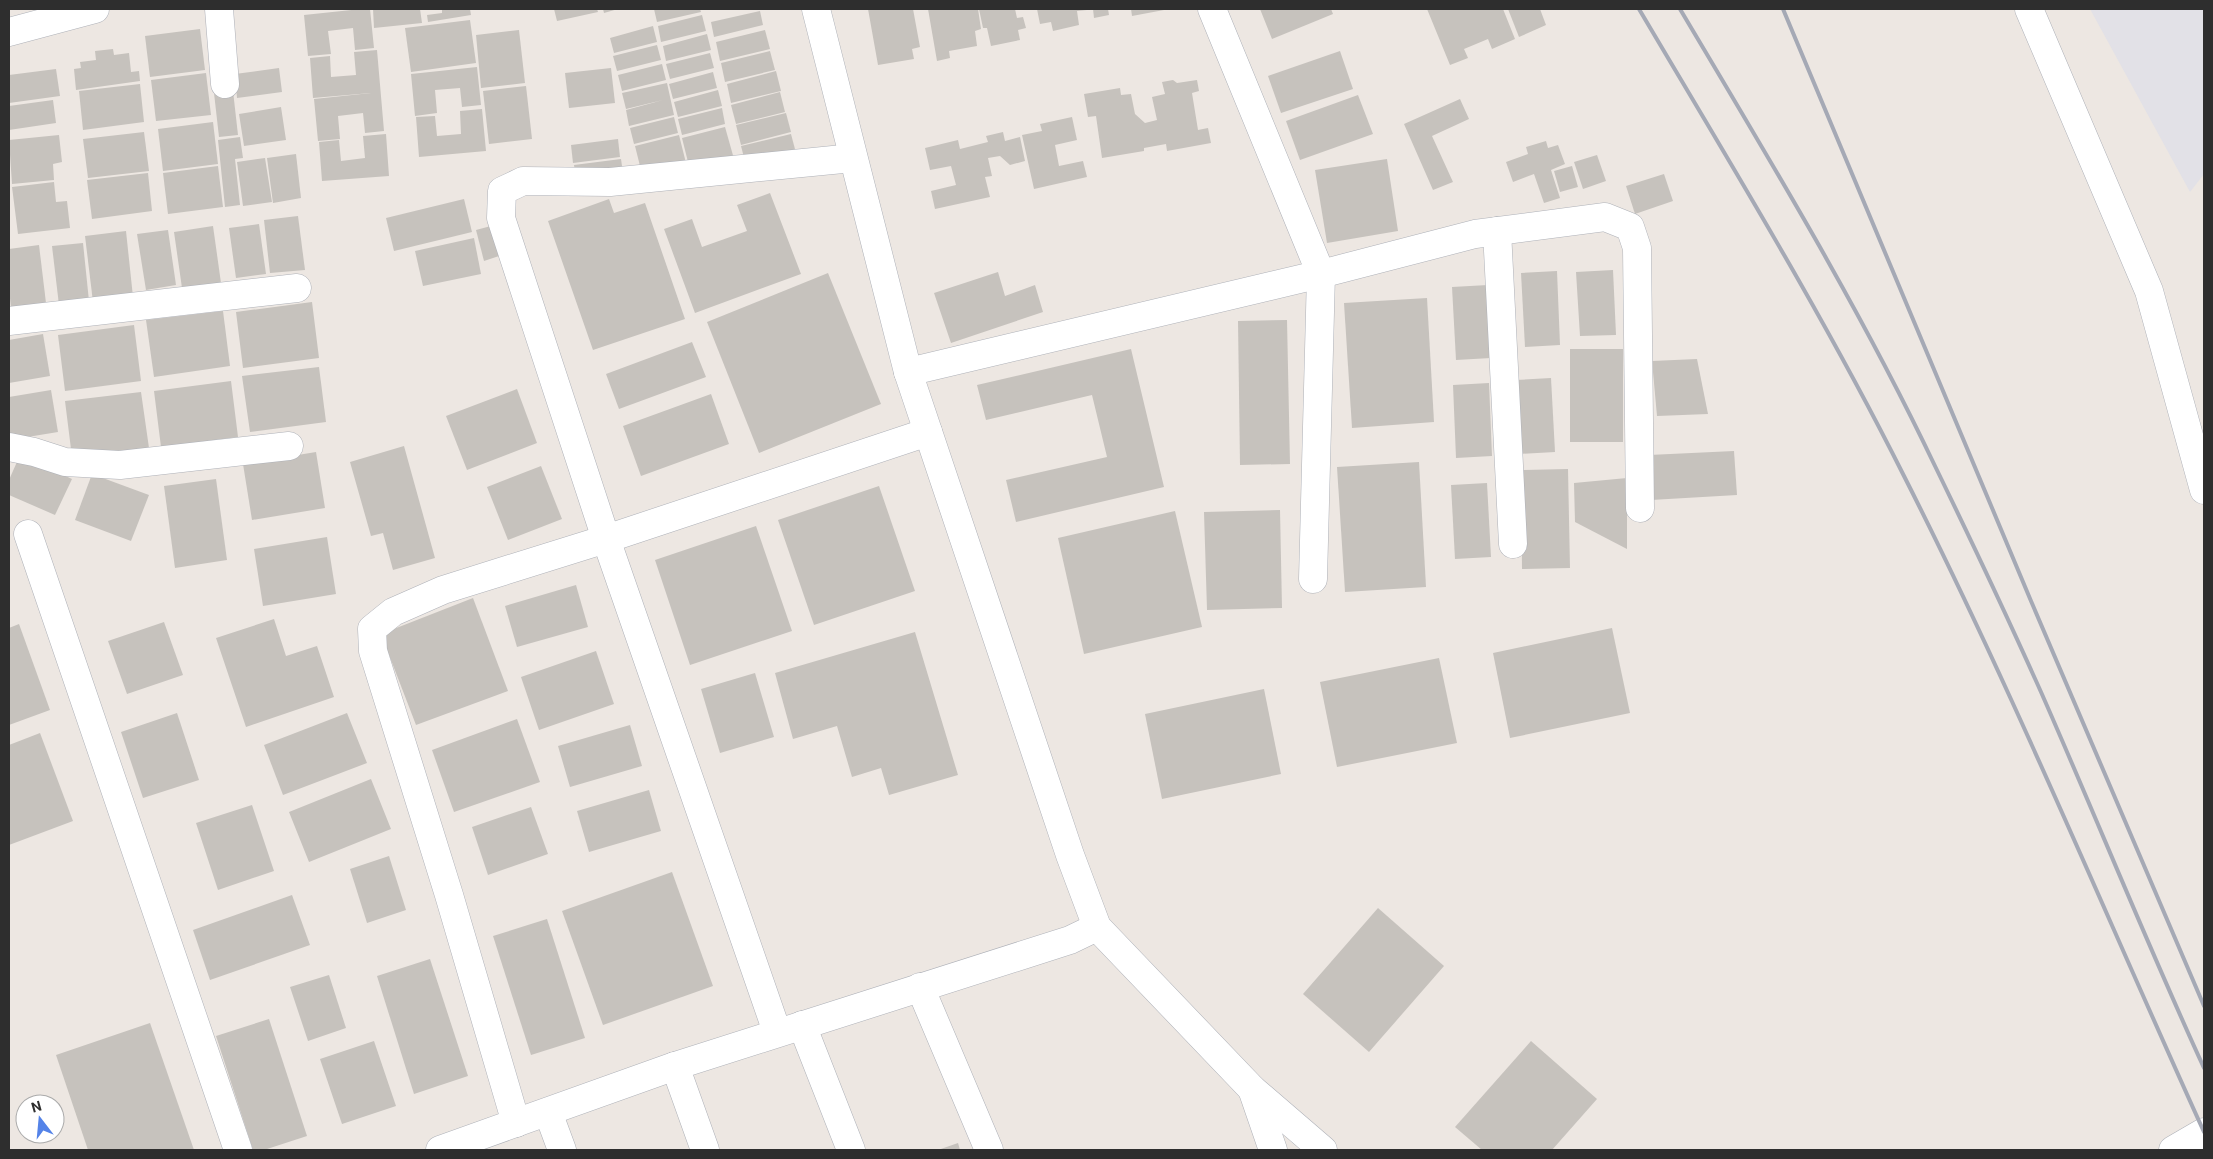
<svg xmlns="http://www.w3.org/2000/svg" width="2213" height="1159" viewBox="0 0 2213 1159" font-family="Roboto,sans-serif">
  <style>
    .industrial { fill: #e2e1e7 }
    .building { fill: #c6c2bd }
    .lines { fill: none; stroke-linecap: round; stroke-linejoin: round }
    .street-casing { stroke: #aeb1b8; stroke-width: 29 }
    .secondary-casing { stroke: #aeb1b8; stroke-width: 29 }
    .street { stroke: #fff; stroke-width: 28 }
    .secondary { stroke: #fff; stroke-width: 28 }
    .rail { stroke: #a5a9b5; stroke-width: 4 }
  </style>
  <rect width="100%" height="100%" fill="#ede7e2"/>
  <!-- industrial -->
  <path class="industrial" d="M2090,9H2204V174L2190,192Z"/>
  <!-- building -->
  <g class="building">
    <path d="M361,9H370L374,48L355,50L353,28L328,31L331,54L308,56L304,15Z"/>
    <path d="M373,9H420L422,23L374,28Z"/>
    <path d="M442,9H470L471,15L428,22L427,15L442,13Z"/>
    <path d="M554,9H597L598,12L557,21Z"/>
    <path d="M603,9H618L604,13Z"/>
    <path d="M654,9H700L701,12L657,22Z"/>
    <path d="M868,9H913L920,47L912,49L914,59L878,65Z"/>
    <path d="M928,9H978L981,29L975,31L977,46L949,51L950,58L937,61Z"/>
    <path d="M979,9H1015L1017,18L1023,17L1026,28L1018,30L1020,40L991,46L987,28H983Z"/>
    <path d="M1037,9H1086L1087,10L1077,11L1079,25L1053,31L1051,22L1040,24Z"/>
    <path d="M1093,9H1108L1109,15L1094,18Z"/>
    <path d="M1131,9H1164V10L1132,16Z"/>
    <path d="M1260,9H1331L1333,14L1272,39Z"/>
    <path d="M1427,9H1503L1515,39L1492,49L1488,39L1464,49L1468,58L1450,65Z"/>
    <path d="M1508,9H1540L1546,25L1519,37Z"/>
    <path d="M760,11L763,25L714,37L711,22Z"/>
    <path d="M702,15L706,31L661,42L658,26Z"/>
    <path d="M470,20L476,63L411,72L405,28Z"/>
    <path d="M653,26L657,42L614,53L610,38Z"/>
    <path d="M200,29L205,70L150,77L145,36Z"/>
    <path d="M519,30L525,83L481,88L476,35Z"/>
    <path d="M765,30L770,49L720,61L716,42Z"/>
    <path d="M707,34L711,50L666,61L663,46Z"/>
    <path d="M657,45L661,60L617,71L613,56Z"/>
    <path d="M113,49L114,55L129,53L131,72L139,71L140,81L76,90L74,69L81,68L80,62L96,60L95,51Z"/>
    <path d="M377,50L384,131L365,133L363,113L338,116L340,139L318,141L314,99L371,93L313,98L310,58L330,56L331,77L356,75L354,52Z"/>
    <path d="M770,51L775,70L725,82L721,63Z"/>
    <path d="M1340,51L1353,89L1281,113L1268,76Z"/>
    <path d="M710,53L714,68L670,79L666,64Z"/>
    <path d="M662,64L666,80L622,91L618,75Z"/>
    <path d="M477,67L481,105L462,107L460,88L435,90L437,113L415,116L411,74Z"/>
    <path d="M279,68L282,92L237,98L235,74Z"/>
    <path d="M611,68L615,103L569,108L565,73Z"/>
    <path d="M56,69L60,96L9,103V75Z"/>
    <path d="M776,71L781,91L731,103L727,84Z"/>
    <path d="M713,72L717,88L673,99L669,84Z"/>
    <path d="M206,73L211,115L156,121L151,80Z"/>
    <path d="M1173,80L1177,83L1197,80L1199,91L1192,93L1198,130L1208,128L1211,143L1167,151L1166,144L1144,148V151L1102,158L1096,116L1088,117L1084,94L1120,88L1121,95L1131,94L1135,114L1145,123L1157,120L1152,97L1165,94L1162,82Z"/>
    <path d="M667,83L674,115L629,126L626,110L663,100L626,109L622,93Z"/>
    <path d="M140,84L144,122L83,130L79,91Z"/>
    <path d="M526,86L532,139L489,144L483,91Z"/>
    <path d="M718,90L722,106L678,117L674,102Z"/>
    <path d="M233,91L238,135L219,137L214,93Z"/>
    <path d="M780,92L785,112L736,124L731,105Z"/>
    <path d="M1358,95L1373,134L1300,160L1286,121Z"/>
    <path d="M1460,99L1469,119L1432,136L1453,182L1433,190L1404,124Z"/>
    <path d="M53,100L56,123L9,130V106Z"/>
    <path d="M281,107L286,140L244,146L239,114Z"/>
    <path d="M722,108L725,124L682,135L678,119Z"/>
    <path d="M482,109L486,151L419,157L416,117L435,116L437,136L461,134L460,111Z"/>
    <path d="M786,113L791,132L741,145L736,125Z"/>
    <path d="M674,117L678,133L634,144L630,128Z"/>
    <path d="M1072,117L1077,140L1055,145L1059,166L1083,161L1087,177L1034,189L1022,135L1042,131L1040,124Z"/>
    <path d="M213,122L218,164L163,171L158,129Z"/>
    <path d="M725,127L734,159L690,170L682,138Z"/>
    <path d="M144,132L149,171L88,178L83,139Z"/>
    <path d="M1003,132L1005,141L1020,137L1025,161L1010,165L1000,156L988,158L992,176L985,177L990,197L935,209L931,191L956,185L951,166L930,170L925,148L958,140L960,149L988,142L986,136Z"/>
    <path d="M386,134L389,176L322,181L319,142L339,140L341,161L365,158L363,136Z"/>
    <path d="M791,134L796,153L746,165L741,146Z"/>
    <path d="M59,135L62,162L53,164L54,180L12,184L9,140Z"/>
    <path d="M679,135L687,167L643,178L635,146Z"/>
    <path d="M240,137L243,158L235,159L240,205L225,207L218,140Z"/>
    <path d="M618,139L620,157L573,163L571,145Z"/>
    <path d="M1546,141L1548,148L1558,145L1565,164L1551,170L1560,198L1544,203L1534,174L1513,182L1506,162L1528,154L1526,147Z"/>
    <path d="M296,154L301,198L273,203L267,158Z"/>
    <path d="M1597,155L1606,181L1583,189L1574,162Z"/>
    <path d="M265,158L272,202L243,206L237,162Z"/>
    <path d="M621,159L623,173L576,179L574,165Z"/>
    <path d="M1387,159L1398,231L1327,243L1315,170Z"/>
    <path d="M218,166L223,207L168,214L163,173Z"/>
    <path d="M1572,166L1578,187L1560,192L1554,171Z"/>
    <path d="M148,173L152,211L92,219L87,180Z"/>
    <path d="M1664,174L1673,201L1635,214L1626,186Z"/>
    <path d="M54,182L56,202L67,201L70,228L18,234L12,187Z"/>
    <path d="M770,193L801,274L695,313L664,229L692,219L702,247L747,231L737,205Z"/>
    <path d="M464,199L472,232L394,251L386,218Z"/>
    <path d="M609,199L614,213L645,203L685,319L593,350L548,221Z"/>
    <path d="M298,216L305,270L270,273L264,220Z"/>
    <path d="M259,224L266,274L236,278L229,228Z"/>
    <path d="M213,226L221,283L182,288L174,232Z"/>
    <path d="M491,226L499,256L484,261L476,230Z"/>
    <path d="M168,230L176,285L146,290L137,234Z"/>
    <path d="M126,231L133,297L93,302L85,236Z"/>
    <path d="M474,238L481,274L423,286L415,251Z"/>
    <path d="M83,243L89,301L59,305L52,246Z"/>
    <path d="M39,245L46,303L11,308L9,289V249Z"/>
    <path d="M1613,270L1616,335L1580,336L1576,272Z"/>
    <path d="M1557,271L1560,345L1525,347L1521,273Z"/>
    <path d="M998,272L1005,296L1035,285L1043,312L951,343L934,293Z"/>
    <path d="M828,273L881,404L759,453L707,322Z"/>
    <path d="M1488,285L1491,358L1456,360L1452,287Z"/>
    <path d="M1427,298L1434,422L1352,428L1344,303Z"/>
    <path d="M312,302L319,358L243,368L236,312Z"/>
    <path d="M223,311L230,366L154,377L146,320Z"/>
    <path d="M1287,320L1290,464L1240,465L1238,321Z"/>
    <path d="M134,325L141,381L65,391L58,335Z"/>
    <path d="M43,334L50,376L9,383V340Z"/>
    <path d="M692,342L706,377L619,409L606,374Z"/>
    <path d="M1131,349L1164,487L1016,522L1006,480L1107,457L1092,395L986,420L977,385Z"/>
    <rect x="1570" y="349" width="53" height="93"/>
    <path d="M1697,359L1708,414L1657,416L1652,361Z"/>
    <path d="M319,367L326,422L250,432L242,376Z"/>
    <path d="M1551,378L1555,452L1519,454L1516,380Z"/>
    <path d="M231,381L238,437L161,447L154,391Z"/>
    <path d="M1489,383L1492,456L1456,458L1453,385Z"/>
    <path d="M517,389L537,443L467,470L446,416Z"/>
    <path d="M51,390L58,432L9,440V397Z"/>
    <path d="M141,392L149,448L72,457L65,401Z"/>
    <path d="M711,394L729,444L641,476L623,426Z"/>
    <path d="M404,446L435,558L393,570L383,533L371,536L350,462Z"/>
    <path d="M1734,451L1737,495L1651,500L1649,455Z"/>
    <path d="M316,452L325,508L252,520L243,464Z"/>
    <path d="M20,455L72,479L55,515L9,495V480Z"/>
    <path d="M1419,462L1426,587L1345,592L1337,467Z"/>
    <path d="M541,466L562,519L508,540L487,487Z"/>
    <path d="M1568,469L1570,568L1522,569L1521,470Z"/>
    <path d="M92,474L149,495L131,541L75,520Z"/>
    <path d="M1627,478V549L1575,522L1574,483Z"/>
    <path d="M216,479L227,560L175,568L164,486Z"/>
    <path d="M1487,483L1491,557L1455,559L1451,485Z"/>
    <path d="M879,486L915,591L814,625L778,520Z"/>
    <path d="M1280,510L1282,608L1207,610L1204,512Z"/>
    <path d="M1175,511L1202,627L1084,654L1058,538Z"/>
    <path d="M756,526L792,631L690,665L655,560Z"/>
    <path d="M327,537L336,594L263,606L254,549Z"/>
    <path d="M576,585L588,627L517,647L505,606Z"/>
    <path d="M473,598L508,691L416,725L381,634Z"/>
    <path d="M274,619L286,656L317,646L334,697L246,727L216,638Z"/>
    <path d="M164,622L183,675L127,694L108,641Z"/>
    <path d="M19,624L50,710L9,725V628Z"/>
    <path d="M1612,628L1630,713L1510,738L1493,653Z"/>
    <path d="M915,632L958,775L889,795L881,768L852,777L837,726L793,739L775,673Z"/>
    <path d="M596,651L614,704L539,730L521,677Z"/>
    <path d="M1439,658L1457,743L1337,767L1320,682Z"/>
    <path d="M755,673L774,737L720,753L701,689Z"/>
    <path d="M1264,689L1281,774L1162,799L1145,714Z"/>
    <path d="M177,713L199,780L143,798L121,732Z"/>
    <path d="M347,713L367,763L283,795L264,745Z"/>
    <path d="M517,719L540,782L454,812L432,750Z"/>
    <path d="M630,725L642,766L570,787L558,746Z"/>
    <path d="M40,733L73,821L9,845V745Z"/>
    <path d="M371,779L391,829L309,862L289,812Z"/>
    <path d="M649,790L661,831L589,852L577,811Z"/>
    <path d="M252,805L274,871L218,890L196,823Z"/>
    <path d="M531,807L548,854L488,875L472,827Z"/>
    <path d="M389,856L406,910L367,923L350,869Z"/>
    <path d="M672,872L713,986L603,1025L562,911Z"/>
    <path d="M292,895L310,945L210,980L193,930Z"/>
    <path d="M1378,908L1444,966L1369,1052L1303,994Z"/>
    <path d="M547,919L585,1038L531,1055L493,936Z"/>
    <path d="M430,959L468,1076L414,1094L377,976Z"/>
    <path d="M329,975L346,1028L308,1041L290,987Z"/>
    <path d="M269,1019L307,1136L264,1150H253L216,1036Z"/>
    <path d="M150,1023L194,1150H88L56,1055Z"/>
    <path d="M374,1041L396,1106L342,1124L320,1059Z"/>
    <path d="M1531,1041L1597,1099L1552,1150H1482L1455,1127Z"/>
    <path d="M958,1143L960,1150H938Z"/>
  </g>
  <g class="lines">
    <defs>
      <g id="street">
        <path d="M219,9L225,84"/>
        <path d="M1212,9L1321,274L1313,579"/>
        <path d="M9,32L95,9"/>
        <path d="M853,158L610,182L523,181L502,191L501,218L606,539L928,432"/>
        <path d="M1497,231L1513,544"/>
        <path d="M9,321L297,288"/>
        <path d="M908,372L1321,274L1475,234L1605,217L1630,227L1637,248L1640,508"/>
        <path d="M9,447L34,452L65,462L120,465L289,446"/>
        <path d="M28,534L238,1150"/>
        <path d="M920,987L989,1150"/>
        <path d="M802,1025L851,1150"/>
        <path d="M675,1066L705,1150"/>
        <path d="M1252,1089L1273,1150"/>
        <path d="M548,1112L562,1150"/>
        <path d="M516,1123L449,895L373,651L372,629L393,612L443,590L606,539L777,1032"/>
      </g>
      <g id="secondary">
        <path d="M816,9L908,372L1070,855L1097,927L1252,1089L1323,1150"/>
        <path d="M2029,9L2149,291L2204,490"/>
        <path d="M440,1150L675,1066L1070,940L1097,927"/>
        <path d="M2173,1150L2204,1132"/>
      </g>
    </defs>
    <!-- street casing -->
    <use href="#street" class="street-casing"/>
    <!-- secondary casing -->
    <use href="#secondary" class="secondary-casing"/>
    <!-- street -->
    <use href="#street" class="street"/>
    <!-- secondary -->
    <use href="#secondary" class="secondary"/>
    <!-- rail -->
    <g class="rail">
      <path d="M1639,9C1730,163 1824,316 1904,476C2013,691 2105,914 2204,1132"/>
      <path d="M1680,9C1769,159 1860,308 1935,466C1971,540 2007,616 2041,692C2096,817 2147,944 2204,1068"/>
      <path d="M1783,9L2031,601L2204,1006"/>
    </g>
  </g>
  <!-- border -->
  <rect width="2213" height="1159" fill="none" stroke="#2e2e2e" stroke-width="20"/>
  <!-- north arrow -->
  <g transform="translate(40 1119) rotate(344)"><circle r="24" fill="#ffffff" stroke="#ababab"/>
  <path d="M0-4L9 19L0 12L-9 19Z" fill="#5483e8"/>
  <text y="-8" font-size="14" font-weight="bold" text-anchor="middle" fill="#2e2e2e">N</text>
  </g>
</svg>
